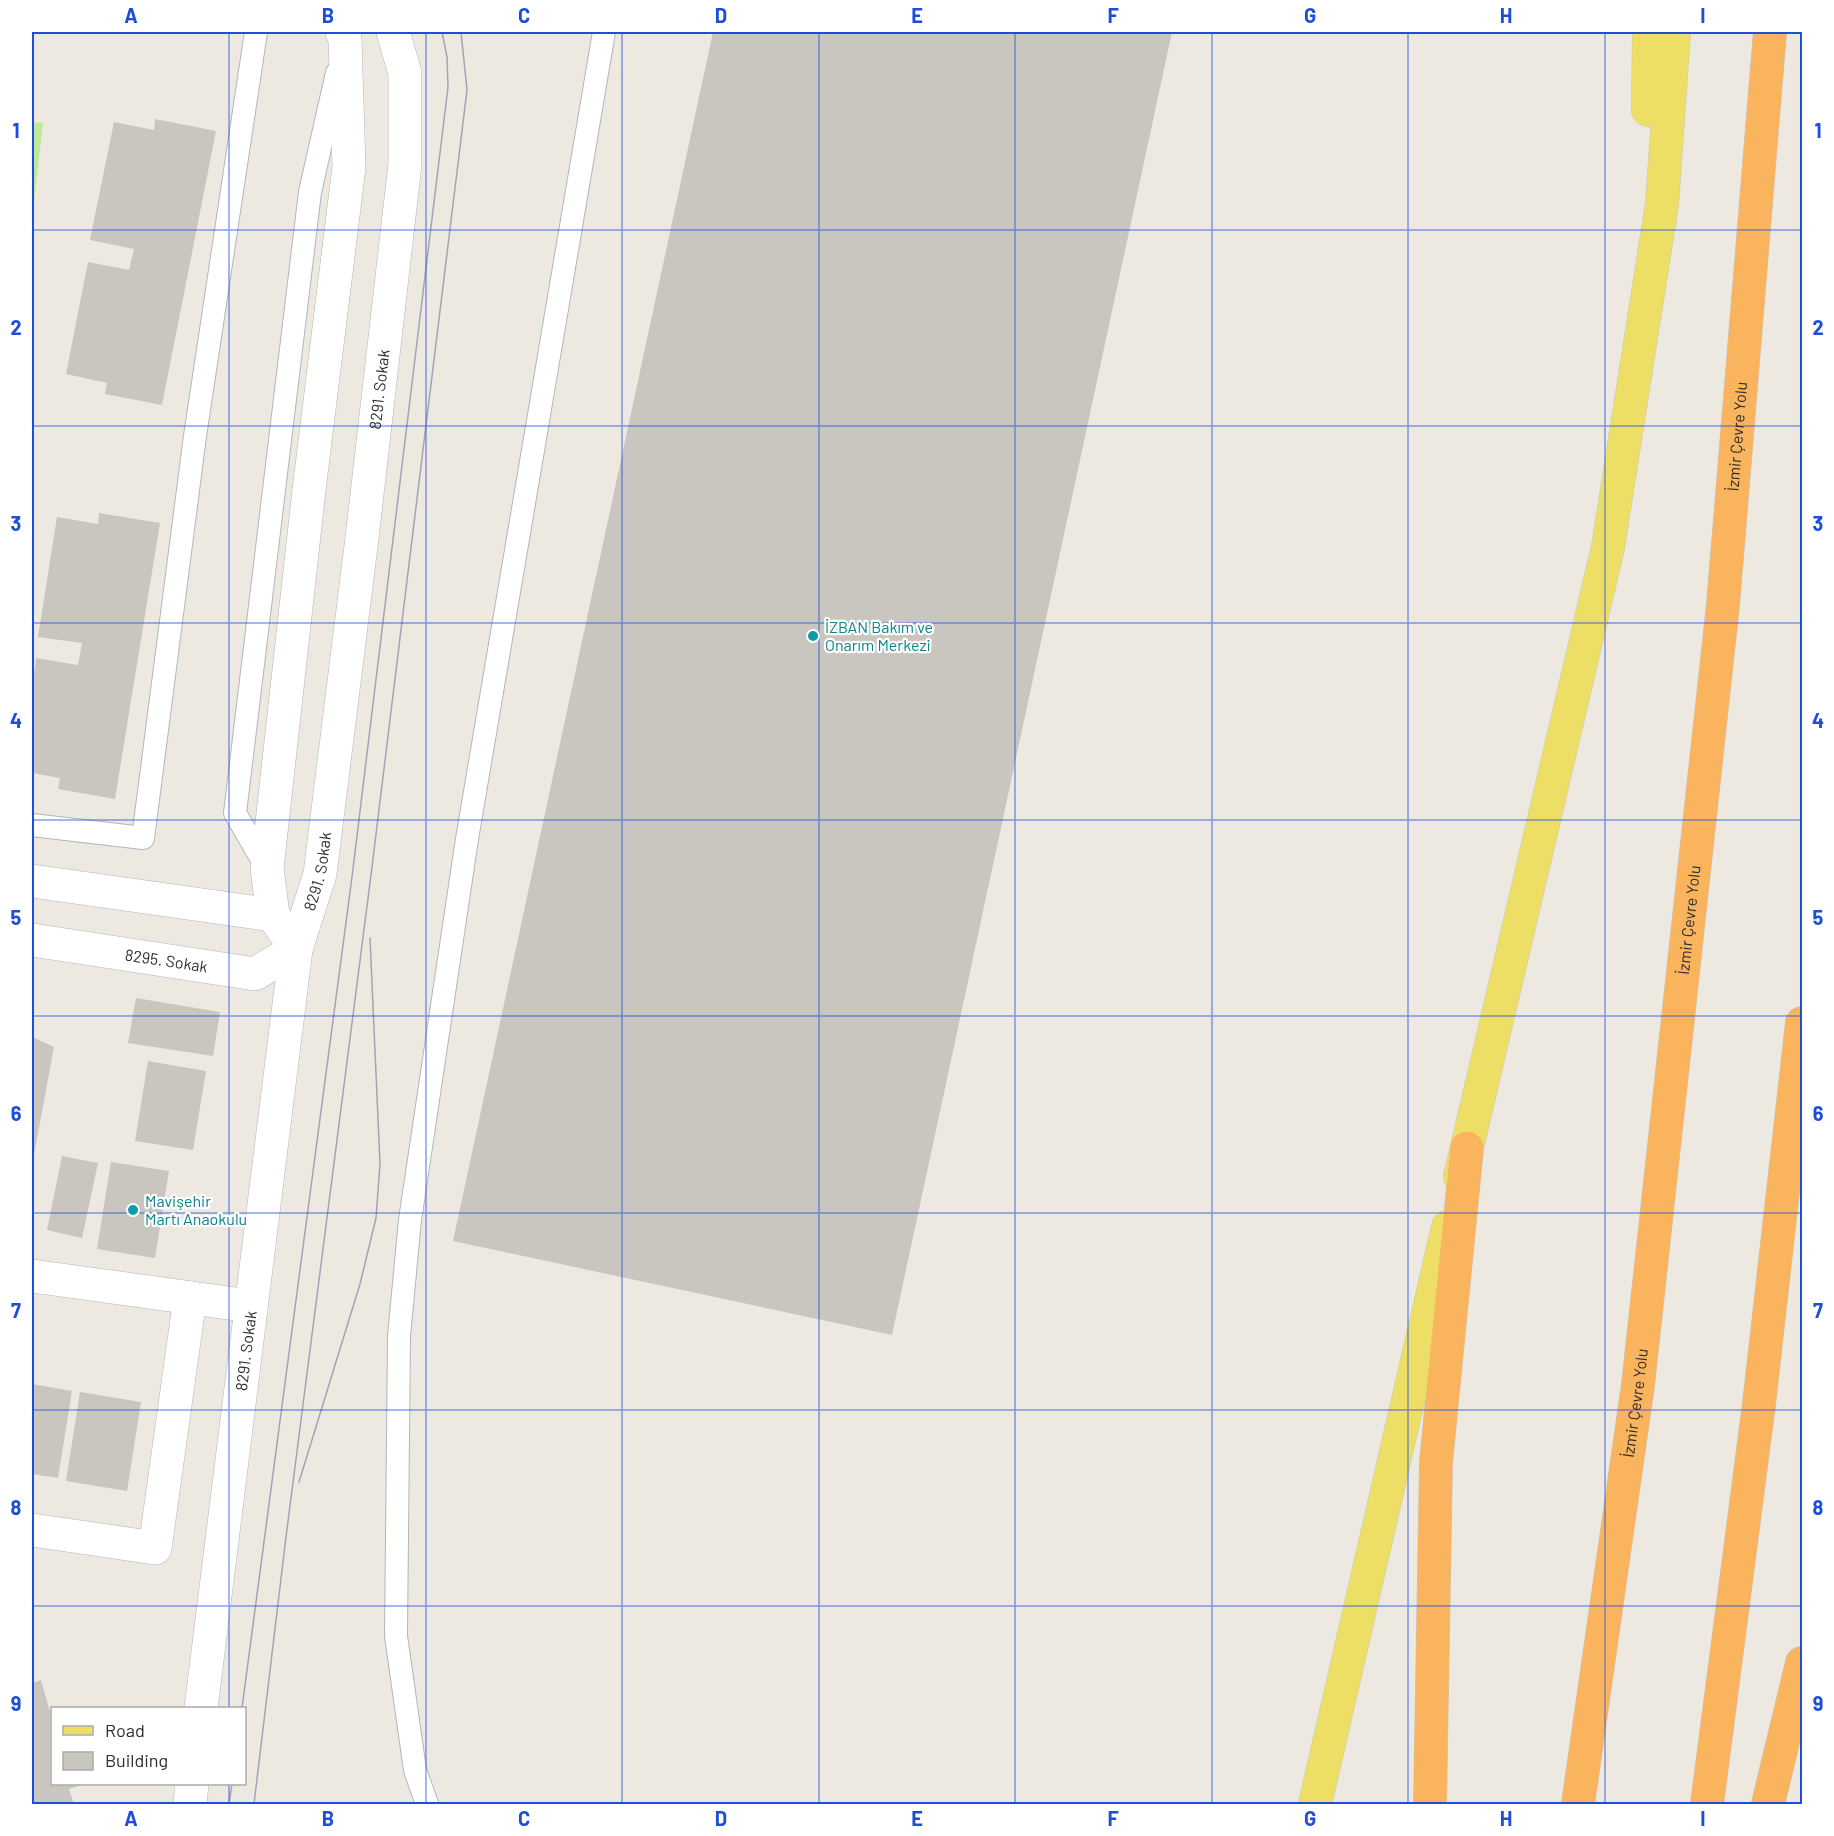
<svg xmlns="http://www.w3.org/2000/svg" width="1834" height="1836" viewBox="0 0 1834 1836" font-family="Barlow,sans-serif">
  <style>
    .pitch { fill: #bee99a }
    .building { fill: #c9c6bf }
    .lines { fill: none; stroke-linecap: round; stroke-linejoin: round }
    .lane-casing { stroke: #b3b4bf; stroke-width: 24 }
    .street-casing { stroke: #b3b4bf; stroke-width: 34 }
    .primary-casing { stroke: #c8c8c8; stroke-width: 34 }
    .highway-casing { stroke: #c8c8c8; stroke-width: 34 }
    .lane { stroke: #fff; stroke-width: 22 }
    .street { stroke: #fff; stroke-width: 33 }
    .primary { stroke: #edde65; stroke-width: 33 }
    .highway { stroke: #fab45e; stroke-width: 33 }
    .tram { stroke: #a2a3b6; stroke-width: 1.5 }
    .grid { fill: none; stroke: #1d4ed8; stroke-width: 1.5; stroke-opacity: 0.55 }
    .culture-dot { fill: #0f9aa8; stroke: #fff; stroke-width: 2 }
    .labels { text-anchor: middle; stroke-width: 4.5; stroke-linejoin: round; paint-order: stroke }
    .street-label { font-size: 16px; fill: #2d2d2d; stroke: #fff }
    .culture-label { font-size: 16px; fill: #0d838f; stroke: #fff; text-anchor: start }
    .neatline { fill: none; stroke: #1d4ed8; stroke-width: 2 }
    .grid-label { font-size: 20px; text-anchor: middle; font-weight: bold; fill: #1d4ed8 }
  </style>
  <rect width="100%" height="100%" fill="#eee9e0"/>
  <!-- pitch -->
  <path class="pitch" d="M32,122L43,123L32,220Z"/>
  <!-- building -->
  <g class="building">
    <path d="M713,32H1172L892,1335L453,1241Z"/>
    <path d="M155,119L216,131L162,405L105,394L107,383L66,374L88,262L129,270L134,249L90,240L114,122L154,130Z"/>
    <path d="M99,513L160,523L115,799L58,789L60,778L32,773V689L36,658L78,665L82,643L38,637L57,517L98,524Z"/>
    <path d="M136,998L220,1012L213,1056L128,1043Z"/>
    <path d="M32,1037L54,1047L33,1160H32Z"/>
    <path d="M148,1061L206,1071L193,1150L135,1141Z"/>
    <path d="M62,1156L98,1163L82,1238L47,1230Z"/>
    <path d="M111,1162L169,1171L155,1258L97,1249Z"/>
    <path d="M32,1384L72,1391L58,1478L32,1474Z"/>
    <path d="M80,1392L141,1402L127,1491L66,1481Z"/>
    <path d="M41,1680L52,1719V1784H84L69,1789L74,1804H32V1683Z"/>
  </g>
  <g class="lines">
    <defs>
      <g id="lane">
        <path d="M32,825L143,838L195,436L256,32"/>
        <path d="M267,868L235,813L310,192L337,73"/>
        <path d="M427,1804L415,1770L396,1636L399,1336L410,1220L467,839L604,32"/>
      </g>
      <g id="street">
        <path d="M32,881L273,915"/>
        <path id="s1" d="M32,940L255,974L296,949"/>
        <path d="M296,949L273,915L267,868L309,490L349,167L345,39L342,32"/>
        <path d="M32,1276L250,1306"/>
        <path d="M32,1530L155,1548L190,1298"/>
        <path id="s2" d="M201,1708L296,949L320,874L362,538L405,164V73L393,32"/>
        <path d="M190,1804L192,1784"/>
      </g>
      <g id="primary">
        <path d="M1648,110L1649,32"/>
        <path d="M1460,1177L1608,547L1662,204L1674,32"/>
        <path d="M1315,1804L1448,1227"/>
      </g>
      <g id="highway">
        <path d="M1430,1804L1436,1462L1467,1148"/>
        <path id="s3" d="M1578,1804L1638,1385L1723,605L1770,32"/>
        <path d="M1707,1804L1759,1404L1802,1023"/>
        <path d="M1768,1804L1802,1663"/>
      </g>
    </defs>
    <!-- lane casing -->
    <use href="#lane" class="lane-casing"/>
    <!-- street casing -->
    <use href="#street" class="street-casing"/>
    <!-- primary casing -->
    <use href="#primary" class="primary-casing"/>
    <!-- highway casing -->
    <use href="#highway" class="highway-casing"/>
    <!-- lane -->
    <use href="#lane" class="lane"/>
    <!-- street -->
    <use href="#street" class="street"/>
    <!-- primary -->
    <use href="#primary" class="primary"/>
    <!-- highway -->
    <use href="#highway" class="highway"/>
    <!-- tram -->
    <g class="tram">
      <path d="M299,1482L360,1284L376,1218L380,1164L370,938"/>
      <path d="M242,1708L352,877L448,87L447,57L442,32"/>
      <path d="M229,1804L232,1784"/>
      <path d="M254,1804L286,1537L371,875L467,90L461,32"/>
    </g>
  </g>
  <!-- grid -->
  <path class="grid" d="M229,32V1708M426,32V1804M622,32V1804M819,32V1804M1015,32V1804M1212,32V1804M1408,32V1804M1605,32V1804M32,230H1802M32,426H1802M32,623H1802M32,820H1802M32,1016H1802M32,1213H1802M32,1410H1802M32,1606H1802M229,1784V1804"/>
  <!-- markers -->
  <g class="culture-dot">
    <circle cx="813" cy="636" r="6"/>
    <circle cx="133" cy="1210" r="6"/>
  </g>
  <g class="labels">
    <!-- street labels -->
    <g class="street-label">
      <text dy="6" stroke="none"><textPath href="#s2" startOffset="1332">8291. Sokak</textPath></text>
      <text dy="6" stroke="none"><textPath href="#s3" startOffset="1377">İzmir Çevre Yolu</textPath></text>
      <text dy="6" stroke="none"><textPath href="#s2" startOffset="846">8291. Sokak</textPath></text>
      <text dy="6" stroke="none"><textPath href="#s3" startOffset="891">İzmir Çevre Yolu</textPath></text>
      <text dy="6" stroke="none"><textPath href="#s1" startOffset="136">8295. Sokak</textPath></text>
      <text dy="6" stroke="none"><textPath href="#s2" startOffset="360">8291. Sokak</textPath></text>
      <text dy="6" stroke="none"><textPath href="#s3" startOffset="405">İzmir Çevre Yolu</textPath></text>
    </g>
    <!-- culture labels -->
    <g class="culture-label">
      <text x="825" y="633">İZBAN Bakım ve<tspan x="825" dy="18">Onarım Merkezi</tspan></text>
      <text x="145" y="1207">Mavişehir<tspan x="145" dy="18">Martı Anaokulu</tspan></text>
    </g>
  </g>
  <!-- border -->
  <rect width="1834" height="1836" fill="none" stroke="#ffffff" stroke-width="66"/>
  <!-- legend -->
  <rect x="51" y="1707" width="195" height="78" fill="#ffffff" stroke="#ababab" stroke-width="1.5"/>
  <rect x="63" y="1726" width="30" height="9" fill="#edde65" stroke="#ababab" stroke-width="1.5"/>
  <text x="105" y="1737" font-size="18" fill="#2d2d2d">Road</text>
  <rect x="63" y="1752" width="30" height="18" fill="#c9c6bf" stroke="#ababab" stroke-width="1.5"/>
  <text x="105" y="1767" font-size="18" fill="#2d2d2d">Building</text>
  <rect x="33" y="33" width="1768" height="1770" class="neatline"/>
  <g class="grid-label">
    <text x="131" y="23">A</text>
    <text x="328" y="23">B</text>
    <text x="524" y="23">C</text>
    <text x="721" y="23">D</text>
    <text x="917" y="23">E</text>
    <text x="1113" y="23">F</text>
    <text x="1310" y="23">G</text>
    <text x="1506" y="23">H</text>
    <text x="1703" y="23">I</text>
    <text x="16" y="138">1</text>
    <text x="1818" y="138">1</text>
    <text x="16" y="335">2</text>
    <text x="1818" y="335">2</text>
    <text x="16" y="531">3</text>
    <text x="1818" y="531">3</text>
    <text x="16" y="728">4</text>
    <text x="1818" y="728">4</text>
    <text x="16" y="925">5</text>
    <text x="1818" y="925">5</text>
    <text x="16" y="1121">6</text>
    <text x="1818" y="1121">6</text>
    <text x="16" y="1318">7</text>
    <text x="1818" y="1318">7</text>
    <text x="16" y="1515">8</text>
    <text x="1818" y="1515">8</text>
    <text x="16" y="1711">9</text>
    <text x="1818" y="1711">9</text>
    <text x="131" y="1826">A</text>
    <text x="328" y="1826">B</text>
    <text x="524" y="1826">C</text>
    <text x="721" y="1826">D</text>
    <text x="917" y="1826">E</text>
    <text x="1113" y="1826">F</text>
    <text x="1310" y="1826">G</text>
    <text x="1506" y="1826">H</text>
    <text x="1703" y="1826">I</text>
  </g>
</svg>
